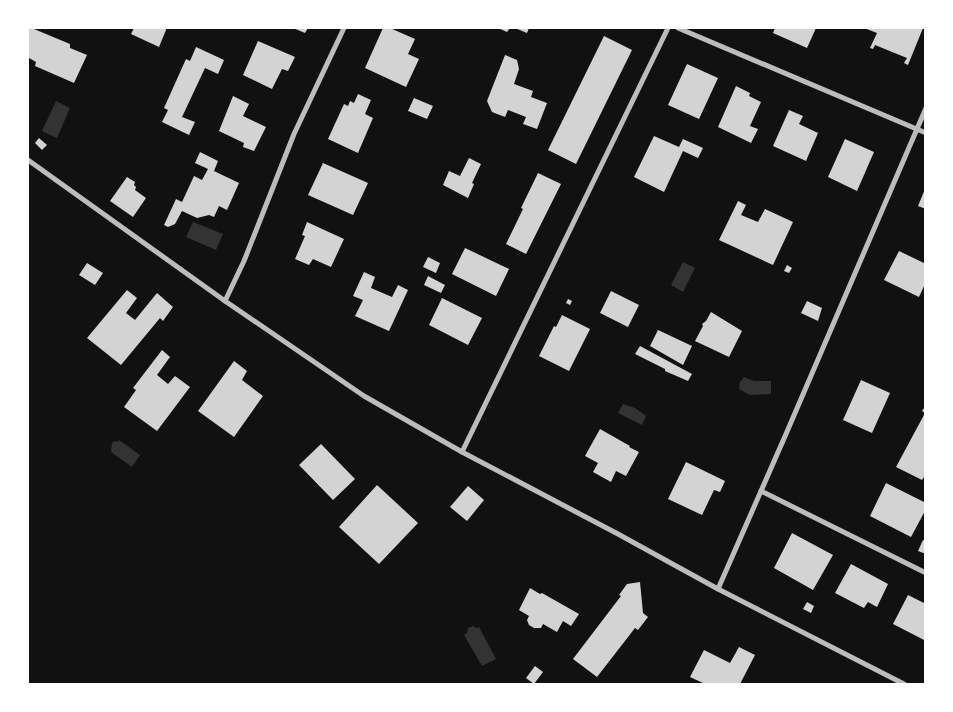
<svg xmlns="http://www.w3.org/2000/svg" width="953" height="712" viewBox="0 0 953 712" font-family="Rubik,sans-serif">
  <style>
    .water { fill: #333 }
    .building { fill: #d3d3d3 }
    .lines { fill: none; stroke-linecap: round; stroke-linejoin: round }
    .minor { stroke: #bcbcbc; stroke-width: 5 }
  </style>
  <rect width="100%" height="100%" fill="#111"/>
  <!-- water -->
  <g class="water">
    <path d="M56,101L70,108L57,138L42,131Z"/>
    <path d="M193,222L223,234L216,250L186,237Z"/>
    <path d="M683,262L695,268L683,292L671,285Z"/>
    <path d="M744,377L754,381H771V394L750,395L739,389L740,382Z"/>
    <path d="M623,404L635,408L646,416L642,425L618,413Z"/>
    <path d="M119,440L140,455L132,467L111,452L112,443L114,441L118,442Z"/>
    <path d="M473,626L476,628L479,627L496,659L482,666L464,635L467,633L468,628Z"/>
  </g>
  <!-- building -->
  <g class="building">
    <path d="M28,28H35L34,29L70,44V48L87,55L74,83L35,66L36,62L29,58L28,62Z"/>
    <path d="M134,28H166V30L159,47L131,34Z"/>
    <path d="M293,28H308L305,33Z"/>
    <path d="M383,28H390L415,39L408,54L419,59L406,87L365,68Z"/>
    <path d="M498,28H510L507,32Z"/>
    <path d="M515,28H529L527,33Z"/>
    <path d="M775,28H816L807,48L773,33Z"/>
    <path d="M864,28H923L908,65L904,63L907,58L875,45L873,49L870,48L877,33Z"/>
    <path d="M604,36L632,50L576,164L548,150Z"/>
    <path d="M258,41L295,57L288,71L282,69L272,89L243,75Z"/>
    <path d="M196,47L224,60L218,74L205,68L190,100L182,117L195,122L189,135L162,122L168,110L164,108L186,59L190,61Z"/>
    <path d="M505,55L517,60L519,69L514,84L533,91L531,97L547,103L537,129L523,124L526,117L508,110L505,117L492,112L487,101Z"/>
    <path d="M687,64L718,78L699,119L668,105Z"/>
    <path d="M736,86L750,93L749,96L761,102L750,126L758,129L751,143L718,127Z"/>
    <path d="M358,94L371,100L365,114L373,118L358,153L328,139L344,104L348,106L350,101L354,103Z"/>
    <path d="M233,96L249,104L243,116L266,127L254,151L243,147L244,143L219,131Z"/>
    <path d="M414,98L433,106L427,119L408,111Z"/>
    <path d="M789,110L803,116L799,124L818,133L806,161L773,146Z"/>
    <path d="M654,136L679,147L683,139L703,148L698,158L683,151L664,192L634,177Z"/>
    <path d="M39,138L47,145L42,150L35,143Z"/>
    <path d="M845,139L874,152L857,191L828,177Z"/>
    <path d="M200,152L218,161L214,171L239,183L227,210L219,206L214,217L209,215L197,218L182,211L175,224L168,227L164,225L176,199L182,202L194,176L202,180L208,169L195,163Z"/>
    <path d="M469,158L481,164L472,183L474,184L468,198L443,185L449,171L460,176Z"/>
    <path d="M323,163L368,183L353,215L308,195Z"/>
    <path d="M538,173L561,184L526,254L506,244L523,209L521,208Z"/>
    <path d="M127,177L135,182L134,185L136,187L135,190L146,198L133,217L110,201Z"/>
    <path d="M925,189H926V209L918,206Z"/>
    <path d="M738,201L746,205L741,215L758,222L765,209L793,222L773,265L719,240Z"/>
    <path d="M307,222L344,239L331,267L313,259L309,265L295,259L305,236L302,235Z"/>
    <path d="M465,248L509,269L496,296L452,274Z"/>
    <path d="M899,251L926,264V282L919,297L884,280Z"/>
    <path d="M428,257L440,263L436,273L423,267Z"/>
    <path d="M87,263L103,273L95,285L79,275Z"/>
    <path d="M787,265L792,268L789,273L784,271Z"/>
    <path d="M364,272L375,277L371,288L392,297L398,285L408,290L389,331L355,316L363,300L353,296Z"/>
    <path d="M428,276L445,285L441,293L424,285Z"/>
    <path d="M127,290L137,298L126,313L135,320L157,293L173,307L163,321L160,318L121,365L87,338Z"/>
    <path d="M611,291L639,305L628,327L600,313Z"/>
    <path d="M442,298L482,318L468,345L429,325Z"/>
    <path d="M568,299L572,301L570,305L566,303Z"/>
    <path d="M807,301L822,308L818,321L801,313Z"/>
    <path d="M711,312L742,331L729,357L695,341L703,326L702,324L706,321Z"/>
    <path d="M562,315L590,329L569,371L539,356L554,326L556,327Z"/>
    <path d="M658,330L692,346L683,365L650,346Z"/>
    <path d="M640,346L692,374L688,381L665,371V369L635,354Z"/>
    <path d="M162,350L170,357L157,375L168,384L175,376L190,387L157,431L124,407L136,390L133,388Z"/>
    <path d="M234,361L247,371L242,380L263,396L234,437L198,411Z"/>
    <path d="M861,380L890,393L872,433L843,420Z"/>
    <path d="M926,405V474L922,480L896,467L925,413L922,411Z"/>
    <path d="M600,429L630,446L629,447L639,452L626,476L616,471L611,482L593,472L598,463L585,456Z"/>
    <path d="M321,444L355,479L333,500L299,465Z"/>
    <path d="M686,462L725,481L720,492L714,490L702,515L668,499Z"/>
    <path d="M886,483L926,503V509L911,537L870,516Z"/>
    <path d="M377,485L418,523L379,564L339,527Z"/>
    <path d="M468,486L484,500L467,521L450,507Z"/>
    <path d="M792,533L833,555L813,590L774,568Z"/>
    <path d="M923,540L926,541V554L918,551Z"/>
    <path d="M851,564L888,584L877,607L868,602L864,608L835,593Z"/>
    <path d="M640,582L643,613L648,617L638,630L635,628L597,677L573,659L621,596L619,595L627,584Z"/>
    <path d="M530,588L540,594L542,593L579,614L571,626L563,621L557,632L543,624L541,628H534L529,625L527,620L529,616L519,610Z"/>
    <path d="M908,595L926,604V641L893,624Z"/>
    <path d="M807,602L814,606L811,613L803,609Z"/>
    <path d="M739,647L755,655L740,684H705L690,677L704,650L730,663Z"/>
    <path d="M535,666L543,672L534,684L526,678Z"/>
  </g>
  <g class="lines">
    <!-- minor -->
    <g class="minor">
      <path d="M678,28L926,133"/>
      <path d="M28,160L225,301L364,396L462,452L618,534L718,589L904,684"/>
      <path d="M225,301L244,261L294,134L344,28"/>
      <path d="M462,452L668,28"/>
      <path d="M761,491L926,573"/>
      <path d="M718,589L786,434L926,108"/>
    </g>
  </g>
  <!-- border -->
  <rect width="953" height="712" fill="none" stroke="#ffffff" stroke-width="58"/>
</svg>
